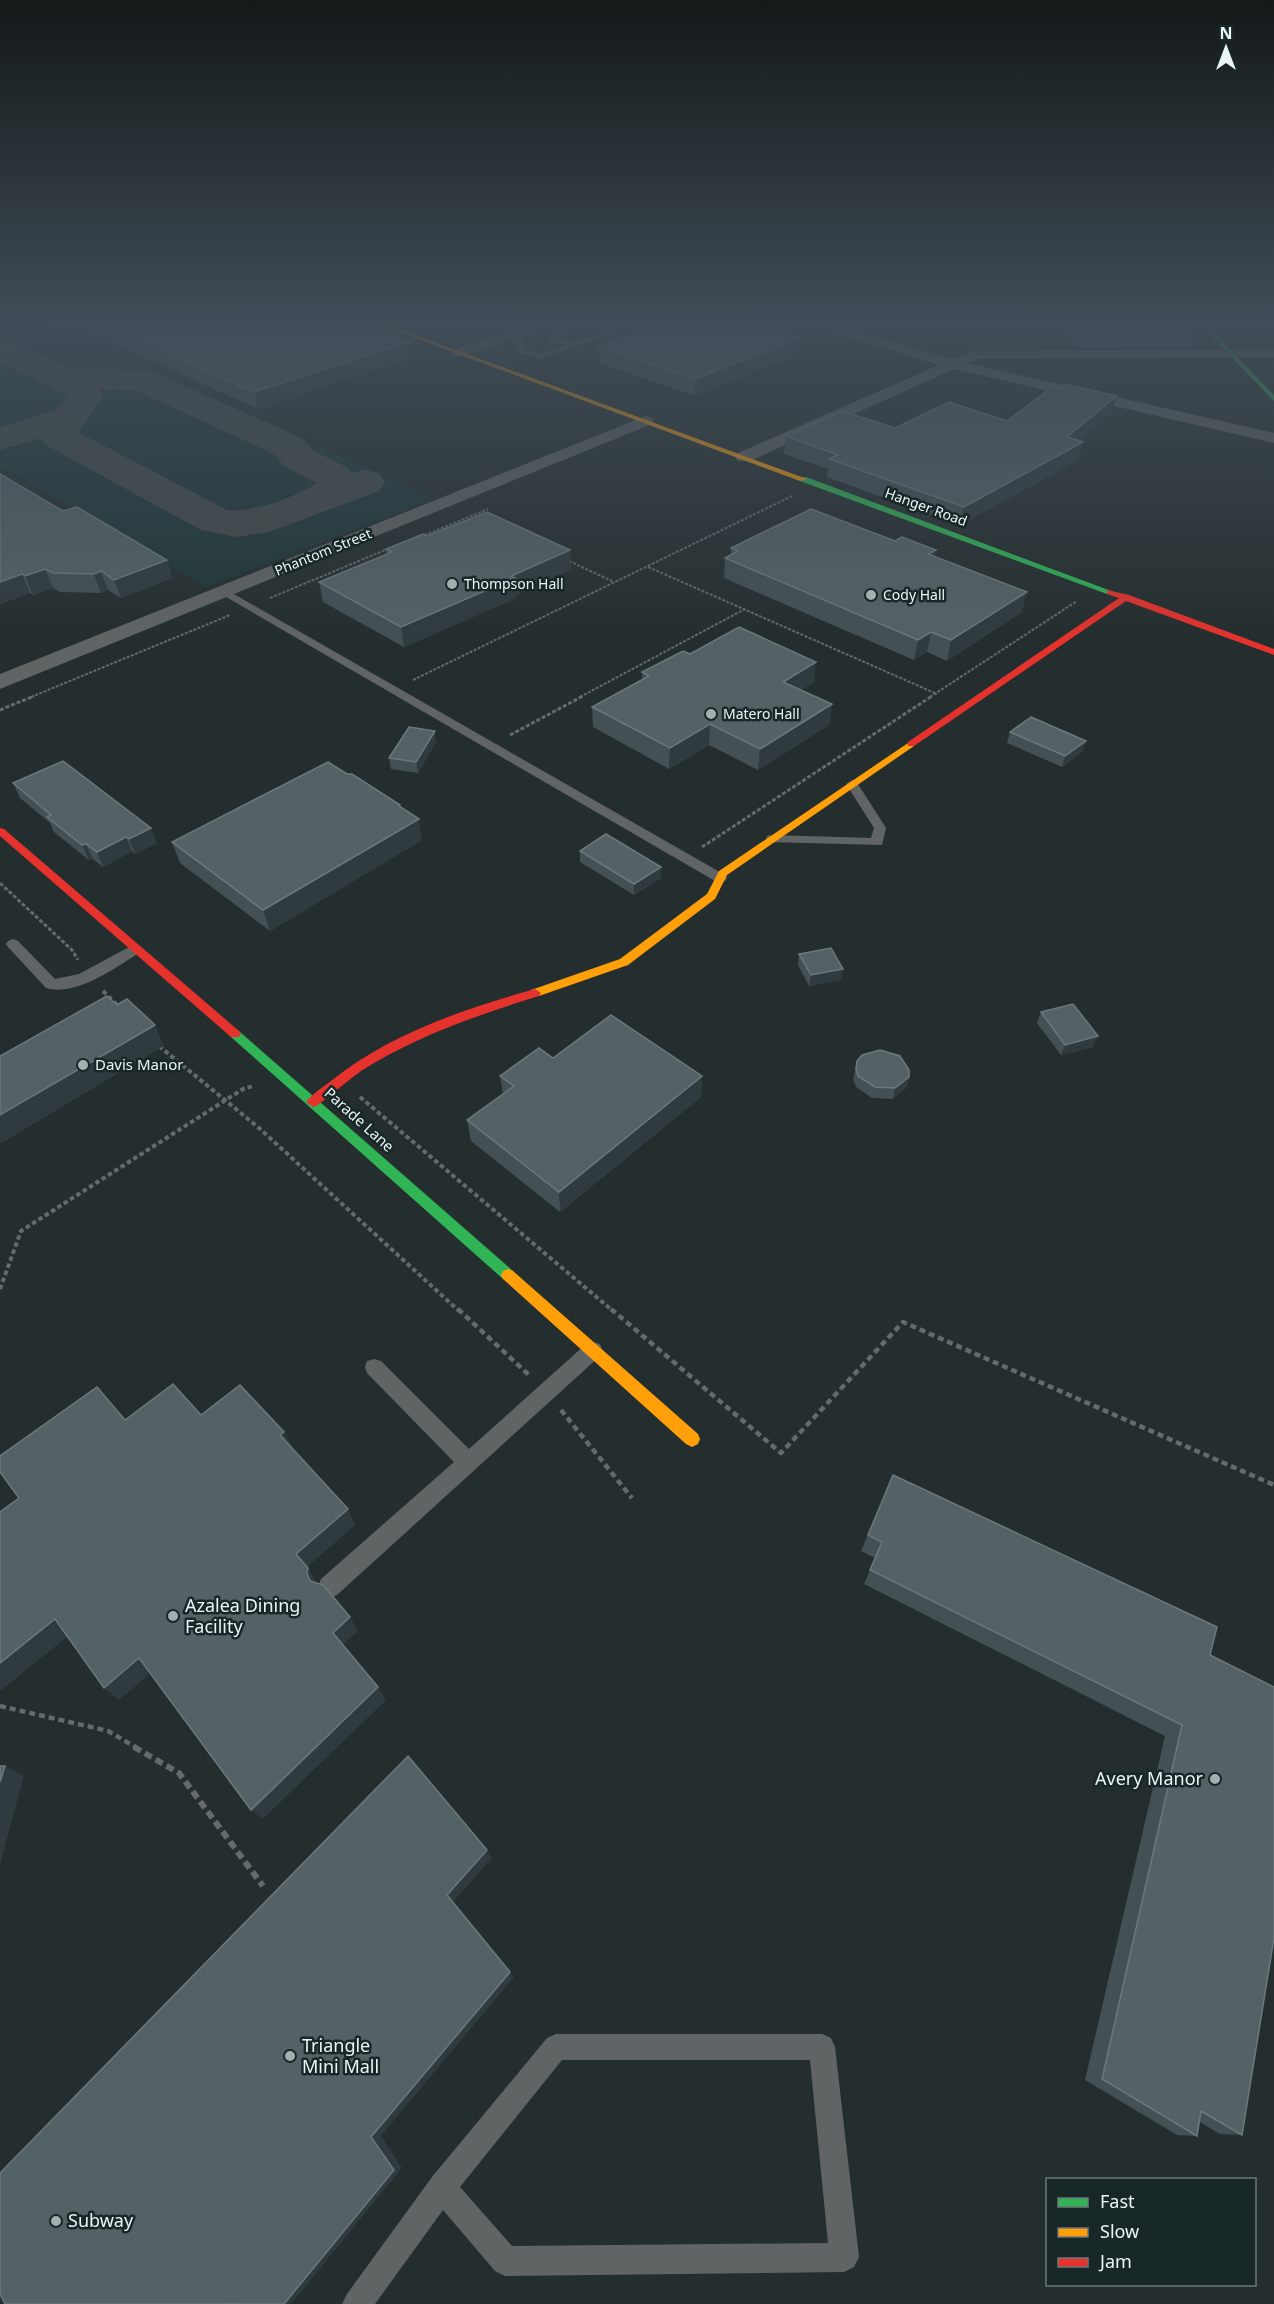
<svg xmlns="http://www.w3.org/2000/svg" width="1274" height="2304" viewBox="0 0 1274 2304" font-family="'Noto Sans',sans-serif">
  <style>
    .built { fill: #203738 }
    .lines { fill: none; stroke-linecap: round; stroke-linejoin: round }
    .taxiway { fill: #444a4a; fill-rule: evenodd }
    .path-far4 { stroke: #666a6a; stroke-width: 2; stroke-dasharray: 3 1.5; stroke-linecap: butt }
    .path-far3 { stroke: #666a6a; stroke-width: 3; stroke-dasharray: 4 2; stroke-linecap: butt }
    .path-far2 { stroke: #666a6a; stroke-width: 4; stroke-dasharray: 4.5 3; stroke-linecap: butt }
    .path-far1 { stroke: #666a6a; stroke-width: 4.5; stroke-dasharray: 6 4; stroke-linecap: butt }
    .path { stroke: #666a6a; stroke-width: 6; stroke-dasharray: 8 4.5; stroke-linecap: butt }
    .lane { fill: #616464; fill-rule: evenodd }
    .street { fill: #616464; fill-rule: evenodd }
    .fast { fill: #30b455; fill-rule: evenodd }
    .slow { fill: #ff9f0a; fill-rule: evenodd }
    .jam { fill: #e5322d; fill-rule: evenodd }
    .wall { fill: #435054 }
    .shaded-wall { fill: #2f3b3e }
    .building { fill: #556265; stroke: #6c797c; stroke-width: 1.5 }
    .poi-dot { fill: #a6afaf; stroke: #182728; stroke-width: 2 }
    .labels { text-anchor: middle; stroke-width: 5; stroke-linejoin: round; paint-order: stroke }
    .far-street-label { font-size: 14px; fill: #ebf5f5; stroke: #182728 }
    .far-poi-label { font-size: 14px; fill: #ebf5f5; stroke: #182728; text-anchor: start }
    .poi-label { font-size: 15px; fill: #ebf5f5; stroke: #182728; text-anchor: start }
    .street-label { font-size: 15px; fill: #ebf5f5; stroke: #182728 }
    .near-poi-label { font-size: 18px; fill: #ebf5f5; stroke: #182728; text-anchor: start }
  </style>
  <rect width="100%" height="100%" fill="#252e2e"/>
  <!-- built -->
  <path class="built" d="M0,318H41L434,499L206,587L0,466Z"/>
  <g class="lines">
    <!-- taxiway -->
    <path class="taxiway" d="M0,339L12,342L64,366L145,371L157,374L302,438L312,450L348,468L352,473L365,470L379,473L385,482L379,491L269,532L237,537L201,530L46,445L41,438L0,450V427L56,410L67,396L0,362ZM100,389L138,391L274,454L284,466L317,483C296,497 252,513 227,510L78,432L103,397Z"/>
    <!-- path-far4 -->
    <g class="path-far4">
      <path d="M420,537L488,509"/>
      <path d="M569,561L614,582"/>
      <path d="M648,567L937,694"/>
      <path d="M270,598L390,548"/>
      <path d="M413,680L792,496"/>
      <path d="M31,697L230,615"/>
      <path d="M580,697L745,609"/>
      <path d="M930,697L1077,601"/>
    </g>
    <!-- path-far3 -->
    <g class="path-far3">
      <path d="M0,710L34,696"/>
      <path d="M510,735L583,696"/>
      <path d="M702,847L932,696"/>
      <path d="M0,883L72,950L78,960"/>
    </g>
    <!-- path-far2 -->
    <g class="path-far2">
      <path d="M103,991L119,1007"/>
      <path d="M159,1046L259,1128L459,1311"/>
      <path d="M360,1097L613,1311"/>
      <path d="M0,1289L21,1231L243,1089L253,1086"/>
    </g>
    <!-- path-far1 -->
    <g class="path-far1">
      <path d="M458,1309L530,1376"/>
      <path d="M611,1309L781,1453L903,1322L1274,1485"/>
      <path d="M561,1410L632,1498"/>
      <path d="M0,1706L108,1731L137,1748"/>
    </g>
    <!-- path -->
    <path class="path" d="M134,1747L179,1773L263,1886"/>
    <!-- lane -->
    <g class="lane">
      <path d="M596,318H606L555,337L572,343L643,318H652L540,359L516,351L519,345L502,337L506,335L526,342L523,348L540,354L565,346L550,341L548,334Z"/>
      <path d="M225,589L725,875L727,878L725,881H715L221,594L220,592Z"/>
      <path d="M852,780L856,781L886,828L882,845L767,842L766,839L767,836L772,835L871,838L874,828L846,784Z"/>
      <path d="M13,939L18,941L55,979L79,974L131,946L136,944L143,949L141,952C115,967 78,997 46,988L8,947L6,944L8,941Z"/>
      <path d="M593,1342L600,1344L602,1350L600,1356L337,1595L329,1598L321,1595L318,1587L321,1579L454,1462L367,1373L365,1367L367,1361L374,1359L381,1361L469,1449L586,1344Z"/>
      <path d="M556,2034H822L831,2038L835,2047L859,2257L854,2267L844,2272L505,2276L495,2271L443,2210L375,2304H342L347,2294L432,2177L547,2038ZM562,2060H810L828,2243L512,2246L460,2187Z"/>
    </g>
    <!-- street -->
    <g class="street">
      <path d="M550,318H571L569,321L463,356H453L451,353L453,350Z"/>
      <path d="M795,318H816L951,359L977,351L1274,349V357L978,359L967,363L1274,433V443L954,369L750,461H738L735,457L738,453L939,365L797,321Z"/>
      <path d="M646,416L652,418L654,421L652,424L0,689V674Z"/>
    </g>
    <!-- fast -->
    <g class="fast">
      <path d="M1194,318H1200L1274,395V401Z"/>
      <path d="M800,477H806L1114,592L1107,594L800,481Z"/>
      <path d="M235,1030L239,1031L513,1271L515,1275L513,1279L508,1281L503,1279L231,1037L229,1034L231,1031Z"/>
    </g>
    <!-- slow -->
    <g class="slow">
      <path d="M361,318H369L807,479L800,481Z"/>
      <path d="M911,741L914,742V746L727,875L715,899L628,965L539,996H531L529,993L531,990L620,959L707,894L719,871Z"/>
      <path d="M508,1269L513,1271L698,1434L700,1439L698,1444L692,1447L686,1444L503,1279L501,1275L503,1271Z"/>
    </g>
    <!-- jam -->
    <g class="jam">
      <path d="M1107,590L1129,595L1274,649V655L1126,601L914,746H908V742L1119,598L1107,594Z"/>
      <path d="M0,828L4,829L239,1031L241,1034L239,1037H231L0,836Z"/>
      <path d="M535,989L541,993L539,996C478,1015 416,1036 361,1071C346,1082 332,1094 318,1105L313,1107L306,1102C312,1094 323,1087 331,1081C389,1034 464,1009 535,989Z"/>
    </g>
  </g>
  <!-- wall -->
  <g class="wall">
    <path d="M57,318H323L414,358L258,409Z"/>
    <path d="M468,318H530L496,328Z"/>
    <path d="M925,318H1002L999,331H931Z"/>
    <path d="M1063,318H1175L1194,339L1191,347L1077,348L1061,325Z"/>
    <path d="M793,336L800,338L798,355L695,396L599,363V346Z"/>
    <path d="M1112,413L1079,441L1078,460L960,525L827,477L828,469L784,454L786,436Z"/>
    <path d="M0,474L63,511L167,560L172,578L121,598L108,590L101,593L60,592L53,588L33,595L30,593L0,604Z"/>
    <path d="M427,536L570,550L571,569L516,595V598L404,647L323,602L319,582L386,554V549Z"/>
    <path d="M731,548L934,557L1022,612L947,661L927,652L914,660L724,578L725,558L731,555Z"/>
    <path d="M690,654L814,682L801,690L832,704L829,725L758,770L709,745L669,769L593,727L592,707L642,680V672Z"/>
    <path d="M1010,732L1086,741L1082,752L1062,767L1007,743Z"/>
    <path d="M436,742L418,773L391,769L389,758Z"/>
    <path d="M347,774L401,807L422,840L270,931L180,863L172,842Z"/>
    <path d="M13,783L157,843L135,854L132,851L103,867L93,859L89,860L54,832L50,823L20,798Z"/>
    <path d="M580,851L661,878L634,895L580,862Z"/>
    <path d="M799,954L843,969L841,980L809,986L798,965Z"/>
    <path d="M1041,1012L1093,1047L1061,1055L1037,1023Z"/>
    <path d="M553,1058L702,1076L701,1097L560,1212L471,1141L467,1120L503,1094L500,1076Z"/>
    <path d="M857,1061L909,1077L906,1088L893,1099L872,1098L856,1087L853,1079Z"/>
    <path d="M893,1475L1210,1655L1242,2135L1220,2134L1200,2122L1197,2136L1177,2135L1085,2080L1165,1736L864,1584L875,1558L861,1551Z"/>
  </g>
  <!-- shaded-wall -->
  <g class="shaded-wall">
    <path d="M495,318H530L496,328Z"/>
    <path d="M794,333L793,341L800,338L798,355L695,396V379Z"/>
    <path d="M411,342L414,358L258,409L254,392Z"/>
    <path d="M1117,396L1112,413L1066,452L1083,442L1078,460L960,525L964,507L1067,437Z"/>
    <path d="M570,550L571,569L516,595V598L404,647L401,627Z"/>
    <path d="M936,550L932,570L928,554Z"/>
    <path d="M167,560L172,578L121,598L114,580Z"/>
    <path d="M45,569L53,588L33,595L25,576Z"/>
    <path d="M101,571L108,590L101,593L94,574Z"/>
    <path d="M22,574L30,593L0,604V582Z"/>
    <path d="M1027,592L1022,612L947,661L951,640Z"/>
    <path d="M931,632L927,652L914,660L918,640Z"/>
    <path d="M816,662L814,682L781,702L783,682Z"/>
    <path d="M832,704L829,725L758,770L760,749Z"/>
    <path d="M710,724L709,745L669,769L670,748Z"/>
    <path d="M435,731L436,742L418,773L416,762Z"/>
    <path d="M1086,741L1082,752L1062,767L1065,756Z"/>
    <path d="M419,819L422,840L270,931L263,910Z"/>
    <path d="M151,828L157,843L135,854L129,839Z"/>
    <path d="M126,837L132,851L103,867L97,852Z"/>
    <path d="M86,844L93,859L89,860L82,845Z"/>
    <path d="M661,867V878L634,895V884Z"/>
    <path d="M843,969L841,980L809,986L811,975Z"/>
    <path d="M155,1025L164,1046L0,1144V1115Z"/>
    <path d="M1098,1036L1093,1047L1061,1055L1065,1045Z"/>
    <path d="M702,1076L701,1097L560,1212L559,1192Z"/>
    <path d="M909,1077L906,1088L893,1099L895,1088Z"/>
    <path d="M284,1432L293,1449L280,1435Z"/>
    <path d="M348,1509L355,1525L305,1569L296,1554Z"/>
    <path d="M308,1568L317,1583L316,1588L310,1581L307,1573Z"/>
    <path d="M350,1617L358,1631L341,1646L333,1633Z"/>
    <path d="M55,1619L72,1633L0,1691V1663Z"/>
    <path d="M139,1658L153,1671L119,1700L104,1688Z"/>
    <path d="M378,1687L386,1700L263,1819L251,1810Z"/>
    <path d="M5,1766L24,1776L0,1864V1782Z"/>
    <path d="M487,1850L492,1858L453,1902L514,1977L381,2136L402,2168L291,2304H284L371,2137L447,1895Z"/>
  </g>
  <!-- building -->
  <g class="building">
    <path d="M87,318H323L325,319L328,318H346L411,342L254,392Z"/>
    <path d="M677,318H744L794,333L788,335L800,338L695,379L599,346Z"/>
    <path d="M1064,318H1175L1194,339H1079Z"/>
    <path d="M1065,384L1117,396L1067,437L1083,442L964,507L829,459L838,455L786,436L842,411L895,428L949,402L1007,421L1052,387L1060,388Z"/>
    <path d="M0,474L63,511L77,507L167,560L114,580L101,571L94,574L53,573L45,569L25,576L22,574L0,582Z"/>
    <path d="M811,509L895,541L902,537L936,550L928,554L1027,592L951,640L931,632L918,640L725,558L738,551L731,548Z"/>
    <path d="M487,512L570,550L511,576L515,578L401,627L319,582L392,552L386,549L423,534L427,536Z"/>
    <path d="M739,627L816,662L783,682L832,704L760,749L710,724L670,748L592,707L649,676L642,672L683,651L690,654Z"/>
    <path d="M1031,717L1086,741L1065,756L1010,732Z"/>
    <path d="M409,727L435,731L416,762L389,758Z"/>
    <path d="M63,761L151,828L129,839L126,837L97,852L86,844L82,845L47,817L51,815L13,783Z"/>
    <path d="M328,762L347,774H352L400,805L399,806L419,819L263,910L172,842Z"/>
    <path d="M606,834L661,867L634,884L580,851Z"/>
    <path d="M831,948L843,969L811,975L799,954Z"/>
    <path d="M107,996L117,1005L127,999L155,1025L0,1115V1056Z"/>
    <path d="M1073,1004L1098,1036L1065,1045L1041,1012Z"/>
    <path d="M611,1015L702,1076L559,1192L467,1120L514,1086L500,1076L539,1048L553,1058Z"/>
    <path d="M880,1050L900,1056L909,1070V1077L895,1088L875,1087L858,1076L856,1069L857,1061L862,1055Z"/>
    <path d="M173,1384L201,1415L240,1385L284,1432L280,1435L348,1509L296,1554L308,1568L307,1573L310,1581L323,1585L350,1617L333,1633L378,1687L251,1810L139,1658L104,1688L55,1619L0,1663V1512L19,1498L0,1472V1456L97,1387L125,1420Z"/>
    <path d="M893,1475L1217,1627L1210,1655L1274,1687V1938L1242,2135L1201,2111L1197,2136L1102,2079L1182,1725L870,1570L882,1542L868,1535Z"/>
    <path d="M408,1756L487,1850L447,1895L510,1972L371,2137L394,2170L284,2304H233L232,2303L231,2304H5L0,2294V2173Z"/>
    <path d="M0,1766H5L0,1782Z"/>
  </g>
  <!-- sky -->
  <linearGradient id="sky" x2="0" y2="1"><stop stop-color="#141919"/><stop offset="0.5" stop-color="#404c57"/><stop offset="1" stop-color="#404c57" stop-opacity="0"/></linearGradient>
  <rect width="1274" height="641" fill="url(#sky)"/>
  <!-- markers -->
  <g class="poi-dot">
    <circle cx="452" cy="584" r="6"/>
    <circle cx="871" cy="595" r="6"/>
    <circle cx="711" cy="714" r="6"/>
    <circle cx="83" cy="1065" r="6"/>
    <circle cx="173" cy="1616" r="6"/>
    <circle cx="1215" cy="1779" r="6"/>
    <circle cx="290" cy="2056" r="6"/>
    <circle cx="56" cy="2221" r="6"/>
  </g>
  <g class="labels">
    <!-- far-street labels -->
    <g class="far-street-label">
      <text transform="translate(926 507) rotate(20)" y="5">Hanger Road</text>
      <text transform="translate(323 552) rotate(-22)" y="5">Phantom Street</text>
    </g>
    <!-- far-poi labels -->
    <g class="far-poi-label">
      <text x="464" y="589">Thompson Hall</text>
      <text x="883" y="600">Cody Hall</text>
      <text x="723" y="719">Matero Hall</text>
    </g>
    <!-- poi labels -->
    <g class="poi-label">
      <text x="95" y="1070">Davis Manor</text>
    </g>
    <!-- street labels -->
    <g class="street-label">
      <text transform="translate(359 1120) rotate(42)" y="5">Parade Lane</text>
    </g>
    <!-- near-poi labels -->
    <g class="near-poi-label">
      <text x="185" y="1612">Azalea Dining<tspan x="185" dy="21">Facility</tspan></text>
      <text x="1203" y="1785" text-anchor="end">Avery Manor</text>
      <text x="302" y="2052">Triangle<tspan x="302" dy="21">Mini Mall</tspan></text>
      <text x="68" y="2227">Subway</text>
    </g>
  </g>
  <!-- legend -->
  <rect x="1046" y="2178" width="210" height="108" fill="#182728" stroke="#6c797a" stroke-width="1.5"/>
  <rect x="1058" y="2198" width="30" height="9" fill="#30b455" stroke="#6c797a" stroke-width="1.5"/>
  <text x="1100" y="2208" font-size="18" fill="#ebf5f5">Fast</text>
  <rect x="1058" y="2228" width="30" height="9" fill="#ff9f0a" stroke="#6c797a" stroke-width="1.5"/>
  <text x="1100" y="2238" font-size="18" fill="#ebf5f5">Slow</text>
  <rect x="1058" y="2258" width="30" height="9" fill="#e5322d" stroke="#6c797a" stroke-width="1.5"/>
  <text x="1100" y="2268" font-size="18" fill="#ebf5f5">Jam</text>
  <!-- north arrow -->
  <g transform="translate(1226 48)" stroke="#182728" stroke-width="4.5" paint-order="stroke">
  <path d="M0-4.5L10 22L0 15L-10 22Z" fill="#ebf5f5"/>
  <text y="-9" font-size="16" font-weight="bold" text-anchor="middle" fill="#ebf5f5">N</text>
  </g>
</svg>
